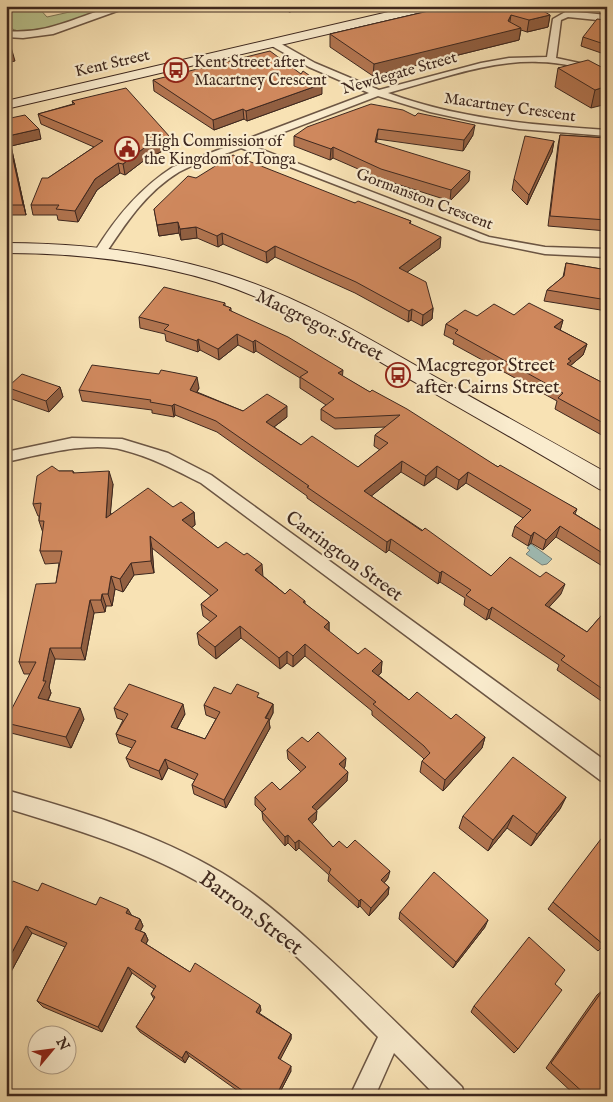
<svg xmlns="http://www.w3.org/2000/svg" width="613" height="1102" viewBox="0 0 613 1102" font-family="'IM FELL English',serif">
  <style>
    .green { fill: #bac48f; stroke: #7c7657 }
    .water { fill: #9fbcb5; stroke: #788179 }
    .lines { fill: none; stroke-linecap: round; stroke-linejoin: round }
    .street-casing { stroke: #6c5644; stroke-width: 3 }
    .secondary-casing { stroke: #3e281f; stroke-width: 2 }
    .street { fill: #faecce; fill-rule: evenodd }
    .secondary { fill: #faecce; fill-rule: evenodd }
    .wall { fill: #b27550; stroke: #3e281f }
    .shaded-wall { fill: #915f41; stroke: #3e281f }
    .building { fill: #cf885d; stroke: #3e281f }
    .labels { text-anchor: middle; stroke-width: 4.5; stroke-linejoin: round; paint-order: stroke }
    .far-poi-label { font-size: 16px; fill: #3e281f; stroke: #faecce; text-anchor: start }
    .far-street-label { font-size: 16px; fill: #3e281f; stroke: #faecce }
    .street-label { font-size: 19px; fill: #3e281f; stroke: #faecce }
    .poi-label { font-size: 19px; fill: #3e281f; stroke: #faecce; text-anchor: start }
    .near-street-label { font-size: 22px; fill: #3e281f; stroke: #faecce }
  </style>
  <rect width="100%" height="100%" fill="#f8e2b4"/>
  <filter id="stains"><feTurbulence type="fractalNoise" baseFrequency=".004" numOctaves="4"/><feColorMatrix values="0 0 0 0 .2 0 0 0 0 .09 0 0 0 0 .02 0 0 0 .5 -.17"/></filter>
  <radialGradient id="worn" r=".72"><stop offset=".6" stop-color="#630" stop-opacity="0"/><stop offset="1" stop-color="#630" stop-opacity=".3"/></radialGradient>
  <!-- green -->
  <path class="green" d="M6,6H37L47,17L92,7L94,10C85,23 45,32 28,32C20,33 14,29 6,27Z"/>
  <!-- water -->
  <path class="water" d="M531,544L552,559L547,564L542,565L526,554L530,550L527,548Z"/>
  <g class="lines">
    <defs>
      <g id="street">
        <path d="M116,6H131L53,34L23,38L6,37V31C49,35 76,16 116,6Z"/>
        <path d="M567,11L607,15V21L568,17L561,20L556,58L607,69V75C585,69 562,62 539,62C489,60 437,80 388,93C458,119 533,125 607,130V136L519,129L476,122L430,112L378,96L250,145L489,237L545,247L607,249V257L545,254L481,241L241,148C221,156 197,162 179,172C145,193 126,223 104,256L100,257L94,253C115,218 139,189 173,167L369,93L309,67L270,45V41H276L315,63L379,90L481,63L509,58L547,57L553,19Z"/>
        <path d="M72,438L122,439L168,453L211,475L607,762V783L600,780L201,483C175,470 151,457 123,450C89,441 40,455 6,462V452Z"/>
        <path d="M6,790C80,811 155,833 222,873C255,893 285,919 314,945C365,991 413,1039 462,1087L465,1096H436L394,1053L375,1096H350L378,1037C325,984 271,926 207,887C145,850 75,829 6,808Z"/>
      </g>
      <g id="secondary">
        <path d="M414,6H437L431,10L6,109V101Z"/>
        <path d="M6,243C82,243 157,252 229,275C302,298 366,337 432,375C490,408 549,440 607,473V491L599,489C539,453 479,419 418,384C353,346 289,306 216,282C147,261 78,253 6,253Z"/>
      </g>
    </defs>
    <!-- street casing -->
    <use href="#street" class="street-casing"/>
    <!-- secondary casing -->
    <use href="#secondary" class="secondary-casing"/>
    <!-- street -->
    <use href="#street" class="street"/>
    <!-- secondary -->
    <use href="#secondary" class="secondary"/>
  </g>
  <!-- wall -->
  <g class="wall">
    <path d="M281,6H314V7L289,12Z"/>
    <path d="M450,6L550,15L548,27L527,32L521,30L519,40L373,76L330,47V34Z"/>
    <path d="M607,20V55L581,46L583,37Z"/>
    <path d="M558,68L607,70L591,108L555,87Z"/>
    <path d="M153,80L322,94L247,121L244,119L214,130L154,91Z"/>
    <path d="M72,101L171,147L146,159L125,175L120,173L97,190L78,222L58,220L57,215H33L31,205L48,178L94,147L41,124L38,114L73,104Z"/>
    <path d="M415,116L473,135L463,151L377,139L376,143L469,181L450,201L381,179L333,158L330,160L294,146V136Z"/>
    <path d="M6,119L41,139L11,146L26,215H6Z"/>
    <path d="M560,135L607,138V231L548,226L558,145Z"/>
    <path d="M554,141L552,152L527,205L512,190L514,179Z"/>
    <path d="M196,178L355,203L411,221L410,224L440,248L407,272L433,308L432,319L422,326L411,320L408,322L355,293L275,257L267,263L223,244L218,247L197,238L181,240L179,233L159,236L154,209Z"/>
    <path d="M566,263L607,270V311L544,301L547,290L563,277Z"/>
    <path d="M225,303V306L231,308V311L498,467L577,509L575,514L607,534V569L556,537L543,550L531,543L528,546L512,536L515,526L523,518L466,483L457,490L436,477L424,486L401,472L371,496L491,576L561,594L549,607L587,632L607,609V705L557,670L559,665L489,618L486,620L464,605L465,598L440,582L438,584L389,550L386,553L307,498V496L217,432L175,415L174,417L152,413V410L82,401L79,390L199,388L197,392L243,411L287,417L274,427L301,445L358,467L380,450L374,446L375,435L386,427L335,429L321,420V409L326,405L300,388V378L256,351L254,353L238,345L219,360L200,350L198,352L166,341L165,334L140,328L139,317Z"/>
    <path d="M514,315L563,320L560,330L587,344L583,355L570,366L605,384L607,383V438L555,409L557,401L453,344L454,340L444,335L446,324L477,316Z"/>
    <path d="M6,381L10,385L60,387L63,397L49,412L6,397Z"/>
    <path d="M59,471H73L74,473L113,484L110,514L173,507L194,512L195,525L191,528L218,548L263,576L285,594L305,601V604L329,622V632L358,654L382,661L381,673L378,675L409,700L451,719L485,737L482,748L443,791L420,772L422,761L424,759L422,757L372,715V711L305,656L293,667L287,663L280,669L241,638L216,659L199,645L197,633L211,622L203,616L201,604L211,596L152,548L154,573L134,575L123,592L115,589L112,606H106L105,612L94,613L85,660L55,659L49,687L51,693L48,701L84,719L71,748L11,733L6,724V723L30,674H24L19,662L56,583L59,563L45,564L40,551L43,533L39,521V516H38L33,504Z"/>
    <path d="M231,694L260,698L273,704V713L269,721L270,728L226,808L194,794L192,785L195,780L168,768L162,780L130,767L126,758L132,748L119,743L116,734L123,720L117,718L114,708L185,714L177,729L205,739L216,719L206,715L204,705Z"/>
    <path d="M308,742L345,767L344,768L347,781L316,811V820L312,824L333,847L347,848L388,878L384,883L389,887L388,895L369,916L360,906L358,908L328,881L329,875L299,848L296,851L288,843L285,846L263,820L262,812L255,805V797L280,790L301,772L288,759L287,750Z"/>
    <path d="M566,797L560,809L531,846L507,828L488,851L459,828L463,816Z"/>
    <path d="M38,891L96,905L131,915L140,919L143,926L140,931L145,933L148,940L146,944L190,972L261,1010L259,1013L291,1034V1039L280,1059L291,1071L278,1096H245L189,1056L185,1063L140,1032L136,1027L154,999L151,994L154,989L132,973L102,1032L43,1007L37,1001L65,947L32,933L6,981V894Z"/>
    <path d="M553,902L604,945L598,951L548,909Z"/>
    <path d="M400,912L485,927L453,968L399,919Z"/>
    <path d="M555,984L518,1049L514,1053L471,1012L474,1006Z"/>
    <path d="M603,990L607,1096H576L546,1068L597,995Z"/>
  </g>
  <!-- shaded-wall -->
  <g class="shaded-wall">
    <path d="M289,6H314V7L289,12Z"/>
    <path d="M511,15L509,27L521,28L519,40L373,76L374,64L508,21Z"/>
    <path d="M550,15L548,27L527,32L529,20Z"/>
    <path d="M11,47L15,61L6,63V48Z"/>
    <path d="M322,84V94L247,121L246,111Z"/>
    <path d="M607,86V104L591,108L595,90Z"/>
    <path d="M243,109L244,119L214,130L213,120Z"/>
    <path d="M475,125L473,135L463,151L464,140Z"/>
    <path d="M39,129L41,139L11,146L26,215L8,136Z"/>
    <path d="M378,129L377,139L374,153L375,142Z"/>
    <path d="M170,137L171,147L146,159L125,175L123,164L144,148Z"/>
    <path d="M554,141L552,152L527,205L529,195Z"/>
    <path d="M333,147V158L330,160L331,149Z"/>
    <path d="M118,163L120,173L97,190L78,222L75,211L95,179Z"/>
    <path d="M470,171L469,181L450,201L451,190Z"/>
    <path d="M178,222L179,233L159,236L157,225Z"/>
    <path d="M196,227L197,238L181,240L180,229Z"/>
    <path d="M222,233L223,244L218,247L217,236Z"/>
    <path d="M441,237L440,248L398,279L399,268Z"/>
    <path d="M275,246V257L267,263L266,252Z"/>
    <path d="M433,308L432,319L422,326L423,315Z"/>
    <path d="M412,309L411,320L408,322L409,311Z"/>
    <path d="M563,320L560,331L554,327Z"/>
    <path d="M237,334L238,345L219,360L218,349Z"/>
    <path d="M198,339L200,350L198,352L197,341Z"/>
    <path d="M255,340L256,351L254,353L253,342Z"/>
    <path d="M587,344L583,355L570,366L564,375L568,359Z"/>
    <path d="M343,370L342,381L338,373Z"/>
    <path d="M197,377L199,388L192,401L190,390Z"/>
    <path d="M60,387L63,397L49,412L46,401Z"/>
    <path d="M174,404L175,415L174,417L172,406Z"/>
    <path d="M287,406V417L266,433V422Z"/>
    <path d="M402,461L401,472L364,502V491Z"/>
    <path d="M437,466L436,477L424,486L426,476Z"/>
    <path d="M109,471L113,484L109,530L106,518Z"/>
    <path d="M468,472L466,483L457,490L459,480Z"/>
    <path d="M194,512L195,525L184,533L182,520Z"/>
    <path d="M560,526L556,537L543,550L546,540Z"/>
    <path d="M534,532L531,543L528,546L531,536Z"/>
    <path d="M150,536L152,548L154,573L151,561Z"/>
    <path d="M391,539L389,550L386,553L387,542Z"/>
    <path d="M131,563L134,575L123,592L120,579Z"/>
    <path d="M262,564L263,577L255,570Z"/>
    <path d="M442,571L440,582L438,584L440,573Z"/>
    <path d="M111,576L115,589L112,606L108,594Z"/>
    <path d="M565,584L561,594L542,615L545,605Z"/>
    <path d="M102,594L106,606L105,612L101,600Z"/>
    <path d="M90,600L94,613L85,660L81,648Z"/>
    <path d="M492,607L489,618L486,620L489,610Z"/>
    <path d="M329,622V634L324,627Z"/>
    <path d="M240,626L241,638L216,659L215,647Z"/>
    <path d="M305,644V656L293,667V656Z"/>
    <path d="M50,648L55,659L49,687L51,693L43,710L38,698L43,681Z"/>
    <path d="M287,651V663L280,669L279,658Z"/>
    <path d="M382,661L381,673L371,682L372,671Z"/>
    <path d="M183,704L185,714L173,736L171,727Z"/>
    <path d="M273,704V713L269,721L270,728L226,808L224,800Z"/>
    <path d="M80,708L84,719L71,748L66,737Z"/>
    <path d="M485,737L482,748L443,791L445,780Z"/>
    <path d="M346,758L345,767L339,773V764Z"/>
    <path d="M165,759L168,768L162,780L159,771Z"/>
    <path d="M348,772L347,781L312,815V807Z"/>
    <path d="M566,797L560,809L531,846L537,834Z"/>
    <path d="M317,811L316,820L308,828V819Z"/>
    <path d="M513,815L507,828L488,851L493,840Z"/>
    <path d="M288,835V843L285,846V837Z"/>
    <path d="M299,840V848L296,851L295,843Z"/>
    <path d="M390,871L388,878L380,888L381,880Z"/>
    <path d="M389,887L388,895L369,916L371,908Z"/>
    <path d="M361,899L360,906L358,908L359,901Z"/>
    <path d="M128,909L132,916L126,913Z"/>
    <path d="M140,919L143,926L138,936L135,929Z"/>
    <path d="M488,920L485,927L453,968L456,962Z"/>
    <path d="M26,926L32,933L6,981V964Z"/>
    <path d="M145,933L148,940L144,947L141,941Z"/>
    <path d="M128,967L132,973L102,1032L98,1027Z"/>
    <path d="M260,1005L261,1010L257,1017L256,1012Z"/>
    <path d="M291,1034V1039L279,1062L278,1058Z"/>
    <path d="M186,1051L189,1056L185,1063L182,1058Z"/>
    <path d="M291,1066V1071L278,1096H276Z"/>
  </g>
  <!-- building -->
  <g class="building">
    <path d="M450,6H535L550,15L529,20L511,15L508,21L521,28L374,64L330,34Z"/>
    <path d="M597,19L607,20V45L583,37Z"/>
    <path d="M6,41L11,47L6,48Z"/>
    <path d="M270,51L301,74L303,71L322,84L246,111L243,109L213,120L153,80Z"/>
    <path d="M588,60L607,70V86L595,90L558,68Z"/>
    <path d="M126,88L170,137L144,148L123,164L118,163L95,179L75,211L56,209L59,205H31L42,178H48L103,141L38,114L75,104L72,101Z"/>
    <path d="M371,104L403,110L415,116L418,113L475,125L464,140L378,129L375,142L470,171L451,190L381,169L333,147L331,149L294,136L307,127Z"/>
    <path d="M25,115L39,129L8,136L23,205H6V119Z"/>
    <path d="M560,135L607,138V220L550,216Z"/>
    <path d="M525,136L554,141L529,195L514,179Z"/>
    <path d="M233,155L355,203L358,201L411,221L409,223L441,237L399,268L426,282L433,308L423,315L412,309L409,311L356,282L275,246L266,252L222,233L217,236L196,227L180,229L178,222L157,225L154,209L188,176L196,178Z"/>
    <path d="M566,263L607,270V300L547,290L564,276Z"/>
    <path d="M164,287L225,303L223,305L231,308L229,310L288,337L343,370L338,373L370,392L372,390L407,409L498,467L500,465L577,509L573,513L607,534V556L560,526L546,540L534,532L531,536L515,526L531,510L468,472L459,480L437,466L426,476L402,461L364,491L422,531L425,528L491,576L510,557L540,577L546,572L565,584L545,605L587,632L607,609V692L561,660L565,656L492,607L489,610L466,595L471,590L442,571L440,573L391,539L387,542L307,487L309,486L216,421L174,404L172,406L150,402L151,400L79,390L92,365L159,374L161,370L197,377L190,390L243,411L267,394L287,406L266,422L301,445L312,436L358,467L388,443L375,435L400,415L335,418L321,409L334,399L300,377L308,372L255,340L253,342L237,334L218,349L198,339L197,341L164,330L169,325L139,317Z"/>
    <path d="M529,303L563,320L554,327L587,344L568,359L571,361L567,364L605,384L607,383V425L558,398L563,393L455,333L458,330L446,324L465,310L477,316L494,304L514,315Z"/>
    <path d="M22,374L60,387L46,401L6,387V381L10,385Z"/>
    <path d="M52,466L59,471H73V473L109,471L106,518L148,488L173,507L181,502L194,512L182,520L218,548L226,542L244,555L247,553L262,564L255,570L285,594L290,589L305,601L303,602L329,622L324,627L358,654L365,648L382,661L372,671L409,700L417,692L451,719L456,714L485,737L445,780L422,761L430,753L424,746L373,704L376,702L305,644L293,656L287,651L279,658L240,626L215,647L197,633L217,616L201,604L218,590L150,536L151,561L131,563L120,579L111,576L108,594H102L101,600H90L81,648H50L43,681H46L38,698L80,708L66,737L6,723V720L36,662H19L36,584L56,583L62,551H40L44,521H39L41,503L33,504L37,476Z"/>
    <path d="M129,684L183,704L171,727L205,739L220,712L204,705L214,687L231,694L237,684L259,693L257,697L273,704L265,718L269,719L224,800L192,785L198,774L165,759L159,771L126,758L136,741L116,734L128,714L114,708Z"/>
    <path d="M318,732L346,758L339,764L348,772L312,807L317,811L308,819L333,847L339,841L347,848L355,840L390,871L381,880L389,887L371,908L361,899L359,901L329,873L331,869L299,840L295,843L288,835L285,837L262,812L266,809L255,797L272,782L280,790L306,767L287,750L302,737L308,742Z"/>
    <path d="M513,757L566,797L537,834L513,815L493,840L463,816Z"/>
    <path d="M607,831V941L604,945L553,902Z"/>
    <path d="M434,872L488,920L456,962L400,912Z"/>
    <path d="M13,881L38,891L42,883L96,905L100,897L128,909L126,913L140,919L135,929L145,933L141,941L190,972L195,963L260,1005L256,1012L291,1034L278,1058L291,1066L276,1096H245L246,1093L186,1051L182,1058L136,1027L155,997L151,994L156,986L128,967L98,1027L37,1001L67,943L26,926L6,964V894Z"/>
    <path d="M529,937L565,970L555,984L562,990L518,1049L474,1006Z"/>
    <path d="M603,990L607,993V1096H587L551,1063Z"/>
  </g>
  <!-- icons -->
  <defs>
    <symbol id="bus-ring" viewBox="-11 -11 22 22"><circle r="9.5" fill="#faecce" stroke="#8f2418" stroke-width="1.5"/><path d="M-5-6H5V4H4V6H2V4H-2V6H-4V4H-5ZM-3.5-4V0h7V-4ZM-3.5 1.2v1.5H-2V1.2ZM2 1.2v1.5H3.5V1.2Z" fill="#8f2418"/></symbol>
    <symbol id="civic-ring" viewBox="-11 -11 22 22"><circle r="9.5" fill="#faecce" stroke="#8f2418" stroke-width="1.5"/><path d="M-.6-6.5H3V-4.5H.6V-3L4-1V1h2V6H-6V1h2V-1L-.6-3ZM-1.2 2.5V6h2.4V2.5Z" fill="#8f2418"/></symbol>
  </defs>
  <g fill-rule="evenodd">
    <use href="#bus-ring" x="162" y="56" width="28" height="28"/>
    <use href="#civic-ring" x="113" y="135" width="28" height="28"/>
    <use href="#bus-ring" x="384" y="361" width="28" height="28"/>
  </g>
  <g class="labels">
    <!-- far-poi labels -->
    <g class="far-poi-label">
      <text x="194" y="67">Kent Street after<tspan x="194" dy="18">Macartney Crescent</tspan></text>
      <text x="144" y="146">High Commission of<tspan x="144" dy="18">the Kingdom of Tonga</tspan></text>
    </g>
    <!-- far-street labels -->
    <g class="far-street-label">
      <text transform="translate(112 62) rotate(-13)" y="6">Kent Street</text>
      <text transform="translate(399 72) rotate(-16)" y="6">Newdegate Street</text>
      <text transform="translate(510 106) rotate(8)" y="6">Macartney Crescent</text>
      <text transform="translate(425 198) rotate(21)" y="6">Gormanston Crescent</text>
    </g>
    <!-- street labels -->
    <g class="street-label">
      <text transform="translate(320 324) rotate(26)" y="7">Macgregor Street</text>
      <text transform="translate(345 555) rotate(36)" y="7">Carrington Street</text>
    </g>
    <!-- poi labels -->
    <g class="poi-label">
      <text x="416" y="371">Macgregor Street<tspan x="416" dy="22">after Cairns Street</tspan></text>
    </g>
    <!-- near-street labels -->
    <g class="near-street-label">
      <text transform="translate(252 912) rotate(37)" y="8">Barron Street</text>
    </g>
  </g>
  <!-- margin -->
  <rect width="613" height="1102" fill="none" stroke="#f8e2b4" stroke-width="25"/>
  <rect x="8" y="8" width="598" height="1087" fill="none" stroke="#3e281f" stroke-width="2.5"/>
  <rect x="12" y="12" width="588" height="1077" fill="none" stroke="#3e281f"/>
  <!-- north arrow -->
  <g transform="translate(52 1050) rotate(61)"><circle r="24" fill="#faecce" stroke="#af9e88"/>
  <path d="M0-4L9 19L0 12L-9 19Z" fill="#8f2418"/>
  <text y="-8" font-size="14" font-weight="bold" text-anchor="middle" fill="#3e281f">N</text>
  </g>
  <rect width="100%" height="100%" filter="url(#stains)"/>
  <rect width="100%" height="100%" fill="url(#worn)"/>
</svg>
